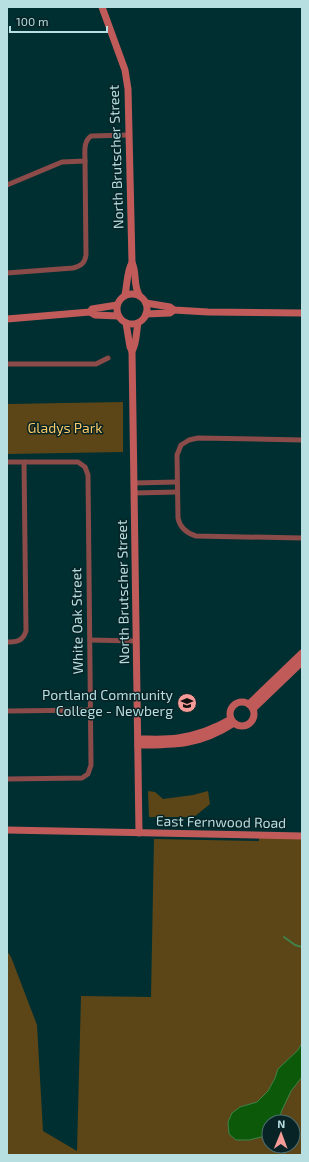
<svg xmlns="http://www.w3.org/2000/svg" width="309" height="1162" viewBox="0 0 309 1162" font-family="'Exo 2',sans-serif">
  <style>
    .green { fill: #5c4516; fill-rule: evenodd }
    .water { fill: #0c5a09; stroke: #3f824a }
    .lines { fill: none; stroke-linecap: round; stroke-linejoin: round }
    .stream { stroke: #3f824a; stroke-width: 2 }
    .street { stroke: #8a4b49; stroke-width: 5 }
    .secondary { stroke: #c05b5a; stroke-width: 7 }
    .labels { text-anchor: middle; stroke-width: 3; stroke-linejoin: round; paint-order: stroke }
    .street-label { font-size: 14px; fill: #b7dee1; stroke: #082325 }
    .park-label { font-size: 14px; fill: #fbc966; stroke: #082325 }
    .poi-label { font-size: 14px; fill: #b7dee1; stroke: #082325; text-anchor: end }
  </style>
  <rect width="100%" height="100%" fill="#002f32"/>
  <!-- green -->
  <g class="green">
    <path d="M123,402V452L7,454V404Z"/>
    <path d="M148,791L155,792L163,799L193,795L208,791L210,804L194,817H149Z"/>
    <path d="M259,838L302,839V1155H7V951L11,957L37,1025L43,1131L77,1151L81,996L151,997L154,839L259,841ZM269,1122H293V1146H269Z"/>
  </g>
  <!-- water -->
  <path class="water" d="M302,1043V1077L291,1091L282,1110L278,1122H269V1135L249,1140H236L229,1134L228,1122L232,1113L240,1107L257,1102L268,1091L275,1078L278,1069L298,1050Z"/>
  <g class="lines">
    <!-- stream -->
    <path class="stream" d="M284,937L295,945L302,947"/>
    <!-- street -->
    <g class="street">
      <path d="M7,185L62,162L85,161"/>
      <path d="M7,273L73,268C81,266 85,263 86,255L85,161C85,152 83,142 91,136L129,135"/>
      <path d="M7,364H96L108,358"/>
      <path d="M302,440L198,438L189,440L181,445L177,455L178,518C180,528 186,533 196,536L302,538"/>
      <path d="M7,462H78L85,467L88,475L91,765L88,774L82,778L7,779"/>
      <path d="M134,483L177,482"/>
      <path d="M134,493L177,492"/>
      <path d="M90,640L136,641"/>
      <path d="M7,642C17,642 23,641 26,631L24,462"/>
      <path d="M7,711L90,710"/>
    </g>
    <!-- secondary -->
    <g class="secondary">
      <path d="M102,7L125,70L128,89L132,263C137,272 133,284 139,295"/>
      <circle cx="132" cy="309" r="15"/>
      <path d="M125,295C127,286 127,270 132,263"/>
      <path d="M146,303L170,307L174,310L208,312L302,313"/>
      <path d="M90,312L95,315L118,316"/>
      <path d="M146,314L170,313L174,310"/>
      <path d="M7,319L90,312L92,309L117,305"/>
      <path d="M126,323L130,347L132,351L139,833"/>
      <path d="M132,351C137,343 136,332 138,323"/>
      <circle cx="242" cy="714" r="12"/>
      <path d="M249,704L302,653"/>
      <path d="M253,709L302,662"/>
      <path d="M138,739C151,739 165,740 178,738C197,735 214,729 231,719"/>
      <path d="M138,745C176,745 200,745 234,723"/>
      <path d="M7,830L302,836"/>
    </g>
  </g>
  <!-- icons -->
  <defs>
    <symbol id="university-disc" viewBox="-11 -11 22 22"><circle r="9.5" fill="#f59b98" stroke="#082325"/><path d="M0-5L7-2L0 1L-7-2ZM-4 1L0 2.5L4 1V4Q0 6-4 4Z" fill="#111"/></symbol>
  </defs>
  <g fill-rule="evenodd">
    <use href="#university-disc" x="176" y="692" width="22" height="22"/>
  </g>
  <g class="labels">
    <!-- street labels -->
    <g class="street-label">
      <text transform="translate(116 157) rotate(-92)" y="5">North Brutscher Street</text>
      <text transform="translate(123 592) rotate(-91)" y="5">North Brutscher Street</text>
      <text transform="translate(77 621) rotate(-91)" y="5">White Oak Street</text>
      <text transform="translate(221 822) rotate(1)" y="5">East Fernwood Road</text>
    </g>
    <!-- park labels -->
    <g class="park-label">
      <text x="65" y="433">Gladys Park</text>
    </g>
    <!-- poi labels -->
    <g class="poi-label">
      <text x="173" y="700">Portland Community<tspan x="173" dy="16">College - Newberg</tspan></text>
    </g>
  </g>
  <!-- border -->
  <rect width="309" height="1162" fill="none" stroke="#b7dee1" stroke-width="16"/>
  <!-- north arrow -->
  <g transform="translate(281 1134) rotate(1)"><circle r="19" fill="#082325" stroke="#4e6e70"/>
  <path d="M0-3L7 15L0 10L-7 15Z" fill="#f59b98"/>
  <text y="-6" font-size="11" font-weight="bold" text-anchor="middle" fill="#b7dee1">N</text>
  </g>
  <!-- scale -->
  <path d="M10 26v6h97v-6" fill="none" stroke="#b7dee1" stroke-width="2"/>
  <text x="16" y="26" font-size="12" fill="#b7dee1" stroke="#082325" stroke-width="3" paint-order="stroke">100 m</text>
</svg>
